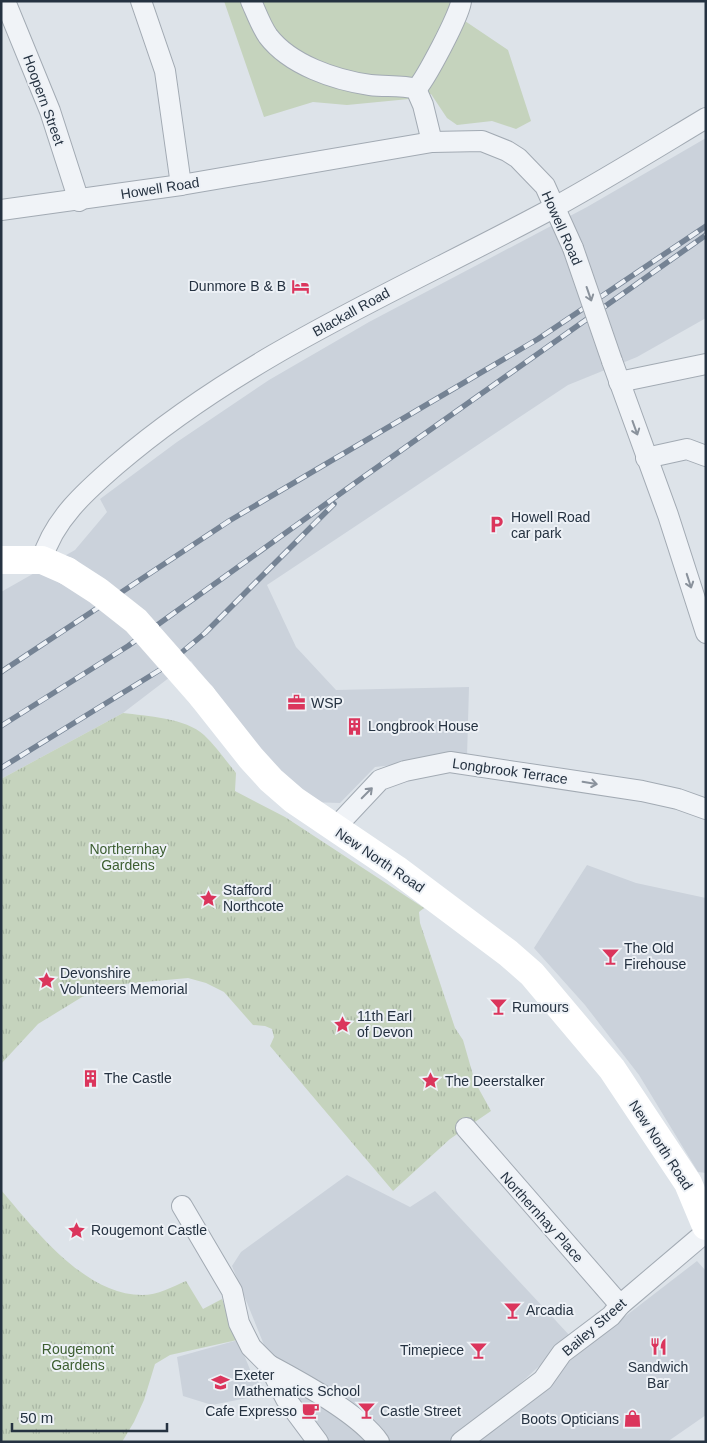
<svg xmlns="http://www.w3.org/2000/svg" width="707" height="1443" viewBox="0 0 707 1443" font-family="Arial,sans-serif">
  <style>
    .built { fill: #cbd2db }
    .grass { fill: #c5d3bd }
    .park { fill: url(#park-tufts) }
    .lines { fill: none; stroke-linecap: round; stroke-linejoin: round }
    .minor-casing { stroke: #a2aab3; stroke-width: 22 }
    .minor { stroke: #f0f3f7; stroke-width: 20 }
    .secondary { stroke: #fff; stroke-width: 28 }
    .rail-casing { stroke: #758394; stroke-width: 5.5 }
    .rail { stroke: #edf1f6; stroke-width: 4; stroke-dasharray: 11; stroke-linecap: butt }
    .minor-bridge-casing { stroke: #a2aab3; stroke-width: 22; stroke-linecap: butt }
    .minor-bridge { stroke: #f0f3f7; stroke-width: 20 }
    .secondary-bridge { stroke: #fff; stroke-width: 28 }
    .oneway { stroke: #8a929c }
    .labels { text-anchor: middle; stroke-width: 4; stroke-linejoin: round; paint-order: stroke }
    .street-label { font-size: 14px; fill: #253241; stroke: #edf1f6 }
    .poi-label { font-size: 14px; fill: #253241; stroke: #edf1f6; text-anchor: start }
    .park-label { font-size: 14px; fill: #3d5e31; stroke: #edf1f6 }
  </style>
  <defs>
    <pattern id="park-tufts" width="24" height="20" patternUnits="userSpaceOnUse" patternTransform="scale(1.25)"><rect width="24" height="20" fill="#c5d3bd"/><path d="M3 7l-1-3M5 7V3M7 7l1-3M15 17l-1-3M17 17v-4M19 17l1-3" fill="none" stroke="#a9b6a4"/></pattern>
  </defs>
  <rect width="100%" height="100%" fill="#dde3e9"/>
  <!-- built -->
  <g class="built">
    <path d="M706,138V318L637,357L568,385L267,585L296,647L336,690L469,687L467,757L375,767L340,803L309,802L240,730L191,661L123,713L1,779V592L75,550L107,512L100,499L177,442L269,380L369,322L587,207Z"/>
    <path d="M587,865L636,883L706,898V1173L698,1172L639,1075L585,1005L534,948Z"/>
    <path d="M347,1175L410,1207L435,1191L571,1337L512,1391L447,1442H327L273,1367L232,1266L241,1252Z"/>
    <path d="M697,1261L706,1271V1415L667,1442H471L610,1328Z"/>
    <path d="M238,1340L251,1372L267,1394L212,1405L183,1396L177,1357Z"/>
  </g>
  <!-- grass -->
  <path class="grass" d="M224,1H458L462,19L508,50L531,121L516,129L492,121L457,125L447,118L431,94L409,99L347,105L313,102L264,117Z"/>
  <!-- park -->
  <g class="park">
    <path d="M123,713C146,716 186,718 204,735C216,746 226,761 236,773L235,791L285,817L424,908L419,912L420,923L455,1028L463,1040L475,1082L491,1111L450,1139L393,1191L270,1046L274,1037L272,1029L265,1026L253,1025L224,992L206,983L188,978L113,985L82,997L38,1024L1,1064V779Z"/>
    <path d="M1,1190C35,1230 85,1295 142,1295C158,1295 172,1287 186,1281L203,1309L222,1299L237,1340L170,1355L155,1364L144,1400L134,1422L122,1442H1Z"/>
  </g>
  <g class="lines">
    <defs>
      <g id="minor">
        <path d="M5,1L50,111L79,201"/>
        <path d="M141,1L165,71L181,185"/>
        <path d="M251,1C256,12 261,26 268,36C290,65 335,80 370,85C385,87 401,85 416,89L423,105L432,142"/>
        <path d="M416,89C424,82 461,13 461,1"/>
        <path d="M1,210L181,185L432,142L482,141L507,151L518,158L545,186L573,248"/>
        <path d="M612,361L668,515L706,633"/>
        <path d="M619,382L706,364"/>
        <path d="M646,458L687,449L706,456"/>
        <path d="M42,560C53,520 86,491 116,465C246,353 405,288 555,207C606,179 656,148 706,118"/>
        <path d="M334,829L380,780L405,771L450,762L642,791L678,799L706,809"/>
        <path d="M466,1128L620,1305"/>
        <path d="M182,1206L232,1291L239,1323L251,1347L269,1365L286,1399L318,1442"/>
        <path d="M269,1365C299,1381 360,1414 379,1442"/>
        <path d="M461,1442L543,1380L562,1353L611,1316L620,1305L706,1232"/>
      </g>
    </defs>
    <!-- minor casing -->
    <use href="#minor" class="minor-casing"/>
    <!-- minor -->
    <use href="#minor" class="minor"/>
    <!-- secondary -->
    <g class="secondary">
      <path d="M1,560H42L67,571"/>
      <path d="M202,696L251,758L271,780L294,800L396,869L508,953L532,974L612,1069L688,1183L706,1226"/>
    </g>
    <defs>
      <g id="rail">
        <path d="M1,672L229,521L538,339L706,226"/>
        <path d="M1,726L128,646L362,478L706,235"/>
        <path d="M1,768L163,668L205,633L334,504"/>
      </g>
    </defs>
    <!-- rail casing -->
    <use href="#rail" class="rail-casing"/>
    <!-- rail -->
    <use href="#rail" class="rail"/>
    <defs>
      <path id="minor-bridge" d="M573,248L612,361"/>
    </defs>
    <!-- minor-bridge casing -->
    <use href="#minor-bridge" class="minor-bridge-casing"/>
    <!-- minor-bridge -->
    <use href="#minor-bridge" class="minor-bridge"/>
    <!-- secondary-bridge -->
    <path class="secondary-bridge" d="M67,571L98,591L136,621L202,696"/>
  </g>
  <!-- one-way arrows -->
  <defs><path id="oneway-shaft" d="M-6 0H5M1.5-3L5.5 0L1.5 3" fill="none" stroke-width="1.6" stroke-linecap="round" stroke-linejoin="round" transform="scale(1.25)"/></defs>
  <g class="oneway">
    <use href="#oneway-shaft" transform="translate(589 294) rotate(71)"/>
    <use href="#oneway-shaft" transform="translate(635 428) rotate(70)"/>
    <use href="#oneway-shaft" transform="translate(689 581) rotate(72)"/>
    <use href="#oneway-shaft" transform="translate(590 783) rotate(9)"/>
    <use href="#oneway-shaft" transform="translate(367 793) rotate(-45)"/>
  </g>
  <!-- icons -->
  <defs>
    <symbol id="hotel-bare" viewBox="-9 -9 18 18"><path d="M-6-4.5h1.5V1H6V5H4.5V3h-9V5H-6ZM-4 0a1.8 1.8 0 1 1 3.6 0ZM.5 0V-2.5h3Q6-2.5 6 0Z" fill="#db355c" stroke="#edf1f6" stroke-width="2.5" paint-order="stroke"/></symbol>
    <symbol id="parking-bare" viewBox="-9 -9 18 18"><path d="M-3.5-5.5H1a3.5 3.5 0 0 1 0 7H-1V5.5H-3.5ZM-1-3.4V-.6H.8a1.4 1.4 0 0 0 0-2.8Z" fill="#db355c" stroke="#edf1f6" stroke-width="2.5" paint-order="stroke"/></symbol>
    <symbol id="office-bare" viewBox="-9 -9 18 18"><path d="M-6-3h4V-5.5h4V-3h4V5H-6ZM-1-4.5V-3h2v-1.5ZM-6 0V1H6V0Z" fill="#db355c" stroke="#edf1f6" stroke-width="2.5" paint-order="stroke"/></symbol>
    <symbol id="building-bare" viewBox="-9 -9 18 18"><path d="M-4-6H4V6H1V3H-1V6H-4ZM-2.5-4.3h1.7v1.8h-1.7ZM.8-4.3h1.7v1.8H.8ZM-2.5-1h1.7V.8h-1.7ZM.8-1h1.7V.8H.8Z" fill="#db355c" stroke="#edf1f6" stroke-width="2.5" paint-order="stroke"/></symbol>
    <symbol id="sight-bare" viewBox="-9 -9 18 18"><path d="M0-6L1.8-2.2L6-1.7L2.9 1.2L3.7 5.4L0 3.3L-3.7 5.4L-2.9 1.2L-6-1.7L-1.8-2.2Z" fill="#db355c" stroke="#edf1f6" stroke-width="2.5" paint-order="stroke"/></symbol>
    <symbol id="bar-bare" viewBox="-9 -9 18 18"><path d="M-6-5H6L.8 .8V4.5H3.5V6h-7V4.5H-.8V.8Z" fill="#db355c" stroke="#edf1f6" stroke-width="2.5" paint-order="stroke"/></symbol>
    <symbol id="restaurant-bare" viewBox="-9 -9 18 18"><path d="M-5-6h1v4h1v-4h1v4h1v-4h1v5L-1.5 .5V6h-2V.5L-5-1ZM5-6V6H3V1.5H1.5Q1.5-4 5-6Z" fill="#db355c" stroke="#edf1f6" stroke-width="2.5" paint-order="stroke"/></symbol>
    <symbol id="university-bare" viewBox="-9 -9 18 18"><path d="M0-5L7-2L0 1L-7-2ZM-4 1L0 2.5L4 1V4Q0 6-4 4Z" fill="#db355c" stroke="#edf1f6" stroke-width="2.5" paint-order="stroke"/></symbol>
    <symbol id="cafe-bare" viewBox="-9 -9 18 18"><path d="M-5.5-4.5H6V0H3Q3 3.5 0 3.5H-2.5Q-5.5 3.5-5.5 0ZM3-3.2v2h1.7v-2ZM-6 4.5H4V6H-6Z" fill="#db355c" stroke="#edf1f6" stroke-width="2.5" paint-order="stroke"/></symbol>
    <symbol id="shop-bare" viewBox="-9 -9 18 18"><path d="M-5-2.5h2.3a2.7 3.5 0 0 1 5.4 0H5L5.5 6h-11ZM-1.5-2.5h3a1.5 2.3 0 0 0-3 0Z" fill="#db355c" stroke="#edf1f6" stroke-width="2.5" paint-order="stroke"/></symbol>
  </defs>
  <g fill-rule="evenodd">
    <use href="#hotel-bare" x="288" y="274" width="25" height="25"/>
    <use href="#parking-bare" x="484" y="512" width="25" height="25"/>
    <use href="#office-bare" x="284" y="690" width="25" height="25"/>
    <use href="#building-bare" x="342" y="714" width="25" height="25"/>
    <use href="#sight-bare" x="196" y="886" width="25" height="25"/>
    <use href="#bar-bare" x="598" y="944" width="25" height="25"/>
    <use href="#sight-bare" x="34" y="968" width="25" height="25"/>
    <use href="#bar-bare" x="486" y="994" width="25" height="25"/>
    <use href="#sight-bare" x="330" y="1012" width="25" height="25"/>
    <use href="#building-bare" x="78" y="1066" width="25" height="25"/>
    <use href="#sight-bare" x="418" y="1068" width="25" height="25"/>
    <use href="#sight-bare" x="64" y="1218" width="25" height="25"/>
    <use href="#bar-bare" x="500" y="1298" width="25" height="25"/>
    <use href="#restaurant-bare" x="646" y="1334" width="25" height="25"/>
    <use href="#bar-bare" x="466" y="1338" width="25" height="25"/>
    <use href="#university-bare" x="208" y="1370" width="25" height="25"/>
    <use href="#cafe-bare" x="298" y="1398" width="25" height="25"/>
    <use href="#bar-bare" x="354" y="1398" width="25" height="25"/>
    <use href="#shop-bare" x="620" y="1406" width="25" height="25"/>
  </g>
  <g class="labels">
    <!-- street labels -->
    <g class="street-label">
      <text transform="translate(44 100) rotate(70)" y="5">Hoopern Street</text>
      <text transform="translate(160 188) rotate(-9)" y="5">Howell Road</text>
      <text transform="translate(562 228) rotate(66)" y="5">Howell Road</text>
      <text transform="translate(351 312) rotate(-29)" y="5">Blackall Road</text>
      <text transform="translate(510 771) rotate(8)" y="5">Longbrook Terrace</text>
      <text transform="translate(380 860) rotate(34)" y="5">New North Road</text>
      <text transform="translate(661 1145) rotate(57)" y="5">New North Road</text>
      <text transform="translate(542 1217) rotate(48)" y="5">Northernhay Place</text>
      <text transform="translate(594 1327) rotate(-41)" y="5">Bailey Street</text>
    </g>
    <!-- poi labels -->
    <g class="poi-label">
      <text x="286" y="291" text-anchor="end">Dunmore B &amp; B</text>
      <text x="511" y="522">Howell Road<tspan x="511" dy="16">car park</tspan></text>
      <text x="311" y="708">WSP</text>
      <text x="368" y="731">Longbrook House</text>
      <text x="223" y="895">Stafford<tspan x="223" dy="16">Northcote</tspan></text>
      <text x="624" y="953">The Old<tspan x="624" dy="16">Firehouse</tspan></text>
      <text x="60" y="978">Devonshire<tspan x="60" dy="16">Volunteers Memorial</tspan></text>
      <text x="512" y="1012">Rumours</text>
      <text x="357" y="1021">11th Earl<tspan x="357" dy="16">of Devon</tspan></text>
      <text x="104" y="1083">The Castle</text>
      <text x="445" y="1086">The Deerstalker</text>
      <text x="91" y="1235">Rougemont Castle</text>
      <text x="526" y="1315">Arcadia</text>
      <text x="464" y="1355" text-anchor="end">Timepiece</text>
      <text x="658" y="1372" text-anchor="middle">Sandwich<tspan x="658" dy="16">Bar</tspan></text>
      <text x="234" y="1380">Exeter<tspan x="234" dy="16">Mathematics School</tspan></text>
      <text x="297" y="1416" text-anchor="end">Cafe Expresso</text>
      <text x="380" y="1416">Castle Street</text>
      <text x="619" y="1424" text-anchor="end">Boots Opticians</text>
    </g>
    <!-- park labels -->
    <g class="park-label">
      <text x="128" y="854">Northernhay<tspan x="128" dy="16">Gardens</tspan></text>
      <text x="78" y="1354">Rougemont<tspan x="78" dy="16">Gardens</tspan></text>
    </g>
  </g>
  <!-- border -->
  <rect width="707" height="1443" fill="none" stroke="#253241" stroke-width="5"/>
  <!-- scale -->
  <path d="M12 1423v8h155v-8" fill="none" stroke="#253241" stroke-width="2.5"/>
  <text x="20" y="1423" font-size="15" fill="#253241" stroke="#edf1f6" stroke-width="4" paint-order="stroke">50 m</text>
</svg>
